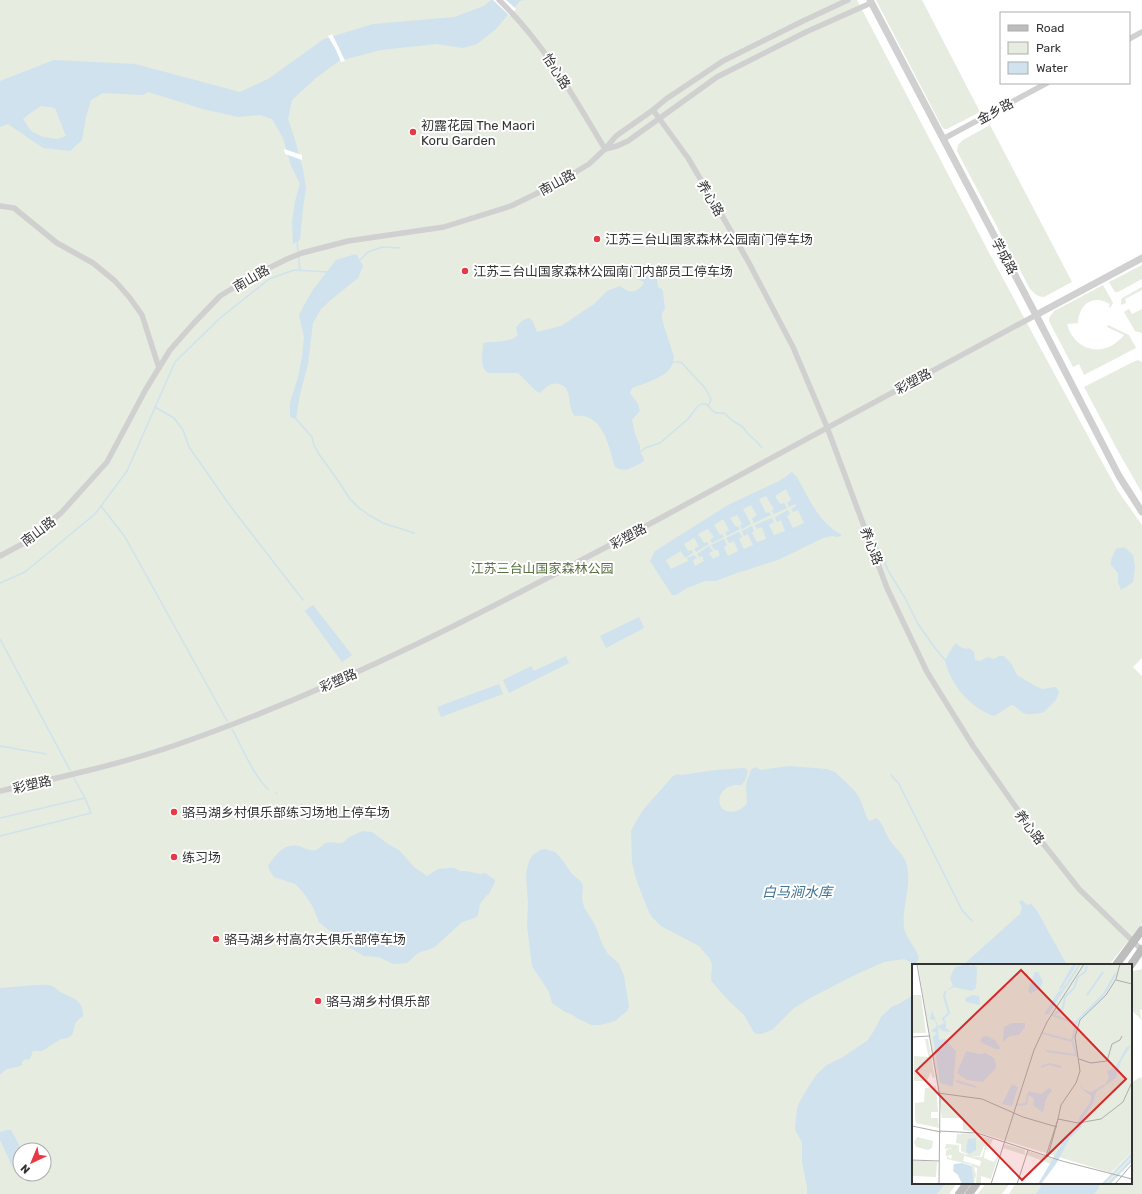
<svg xmlns="http://www.w3.org/2000/svg" width="1142" height="1194" viewBox="0 0 1142 1194" font-family="Rubik,'Noto Sans SC',sans-serif">
  <style>
    .green { fill: #e6ecdf; fill-rule: evenodd }
    .water { fill: #cfe2ee; fill-rule: evenodd }
    .pier { fill: #fff }
    .lines { fill: none; stroke-linecap: round; stroke-linejoin: round }
    .stream { stroke: #cfe2ee; stroke-width: 1.5 }
    .minor { stroke: #d0d0d0; stroke-width: 5.5 }
    .tertiary { stroke: #d0d0d0; stroke-width: 7 }
    .secondary { stroke: #bdbdbd; stroke-width: 8 }
    .poi-dot { fill: #e63946; stroke: #fff; stroke-width: 1.5 }
    .labels { text-anchor: middle; stroke-width: 4; stroke-linejoin: round; paint-order: stroke }
    .street-label { font-size: 13px; fill: #333; stroke: #fff }
    .poi-label { font-size: 13px; fill: #333; stroke: #fff; text-anchor: start }
    .park-label { font-size: 13px; fill: #56703f; stroke: #fff }
    .water-label { font-size: 14px; font-style: italic; fill: #3f7597; stroke: #fff }
    .inset-river { fill: none; stroke: #cfe2ee; stroke-width: 2 }
    .inset-road { fill: none; stroke: #adadad; stroke-width: 1 }
    .view { fill: #d62828; fill-opacity: 0.15; stroke: #d62828; stroke-width: 2 }
    .inset-edge { fill: none; stroke: #333; stroke-width: 2 }
  </style>
  <rect width="100%" height="100%" fill="#fff"/>
  <!-- green -->
  <g class="green">
    <path d="M0,0H857L986,247L1096,451L1118,491L1142,525V658L1133,667L1142,676V924L1109,965H913V1183H957L949,1194H0ZM20,1150H44V1174H20Z"/>
    <path d="M876,0H922L980,112L947,129H944L942,127Z"/>
    <path d="M990,125L1072,282L1044,297C1038,297 1035,294 1030,289L957,151L958,145L963,140Z"/>
    <path d="M1142,265V279L1118,292H1115L1109,282Z"/>
    <path d="M1103,285L1113,303L1110,308L1109,306L1110,304C1093,294 1079,304 1078,323L1067,324C1075,353 1106,358 1124,335L1107,327L1108,325L1129,335L1136,348L1084,375L1079,364L1073,367L1049,321V318L1054,311Z"/>
    <path d="M1142,287V290L1125,299L1126,303L1121,305V300L1122,298Z"/>
    <path d="M1129,309L1132,314L1142,309V333L1135,331L1124,312Z"/>
    <path d="M1138,360L1142,362V493L1118,451L1084,387L1131,363Z"/>
    <path d="M1142,969V1011L1140,1009L1141,1017L1142,1020L1131,1010V973L1133,971Z"/>
    <path d="M1140,1077L1142,1079V1194H1009L1016,1183H1131V1083Z"/>
    <path d="M986,1183H1010L1002,1194H978Z"/>
  </g>
  <!-- water -->
  <g class="water">
    <path d="M491,0H524L520,1L495,30L477,44L463,48L436,44L381,50L339,61L316,78L292,100L288,119L295,140L303,169L306,189L303,208L300,240L293,244L292,222L295,201L300,184L291,166L283,138L272,119L260,115L238,117L203,109L148,92L143,95L103,93L91,100L86,117L82,140L70,151L43,148L8,124L0,127V81L54,60L135,64L240,92L268,79L324,39L373,24L454,17L484,6ZM41,106L55,108L62,126L66,136L57,139L43,137L31,131L23,119L29,114Z"/>
    <path d="M356,254L363,266L358,278L333,298L321,309L313,323L308,364L300,394L296,419L292,418L290,416V403L298,377L302,357L304,337L299,315L312,291L336,260Z"/>
    <path d="M653,265L659,266V273L656,274L658,287L662,289L663,292L665,309L662,313V318L664,326L674,357C673,377 647,382 632,388L630,393L638,404L640,411L632,420L635,434L640,446V452L643,457L644,461C635,466 625,474 615,467C609,447 603,412 575,416C566,407 574,388 559,384C550,382 546,388 540,393L536,391L518,373H488C479,366 483,353 483,343C494,341 511,343 518,335L516,328C520,322 523,319 530,318L533,322L537,332L561,326L594,304L607,291L620,286C623,288 625,290 628,291C635,293 642,288 644,282L637,279L636,276L650,266Z"/>
    <path d="M792,472L797,477C810,500 818,522 842,535L838,537L832,536L823,538L778,560L734,574L716,581H705L687,588L676,595H672L650,561L655,551L728,505L781,480ZM786,489L791,500L787,503L789,507L795,504L796,506L791,509L793,512L798,510L804,523L793,528L787,516L790,514L788,510L775,517L777,522L781,520L785,531L774,535L769,525L774,522L772,518L755,525L757,529L762,527L766,539L757,542L752,533L754,531L752,526L742,531L744,536L748,534L753,545L744,549L739,539L742,537L739,532L726,538L729,543L734,541L738,551L728,556L724,547L727,545L724,539L711,545L715,550H718L720,555L713,559L709,553L713,551L709,546L697,554L699,557L702,556L704,561L695,566L693,560L697,558L694,555L687,558L688,561L671,569L666,560L681,551L685,558L693,553L692,550L688,551L684,544L694,538L699,546L694,549L696,552L709,544L707,542L704,543L698,534L708,529L714,537L710,540L712,543L724,537L722,534L720,535L714,525L723,519L729,530L725,533L727,536L740,529L738,526L736,527L730,518L737,515L742,524L740,526L742,529L751,524L743,509L751,505L757,515L752,519L754,523L771,515L769,512L766,513L759,499L766,496L774,509L772,511L774,514L787,508L784,503L780,504L775,496Z"/>
    <path d="M1124,547L1133,555L1135,567L1133,582L1121,590L1118,582V573L1111,565V560L1116,549Z"/>
    <path d="M313,605L352,655L342,662L305,611Z"/>
    <path d="M639,617L644,628L606,648L600,636Z"/>
    <path d="M956,643C961,647 963,650 969,648L974,652L975,660L980,661L988,657L994,659L999,656H1004L1011,663L1017,675L1037,687L1042,689L1056,687L1059,692L1056,700L1044,712C1039,713 1029,716 1023,713C1019,710 1017,707 1012,705C1005,708 1001,713 994,716C970,708 950,684 945,660L952,648Z"/>
    <path d="M566,656L569,663L509,693L503,680L531,666L534,671Z"/>
    <path d="M499,684L503,694L441,717L437,707Z"/>
    <path d="M789,766L827,769L835,772L853,789L859,797L868,820L870,821L876,818C883,823 885,832 889,839C893,846 900,851 904,858C915,879 901,906 904,928C906,939 916,947 919,958L917,962L914,964L904,959L884,962L857,974L812,997L794,1008L772,1030L761,1034H756L753,1031L744,1015L728,1000L713,983L711,980L712,965L710,959L699,946L661,926L652,917L649,912L637,882L632,863L631,831L634,825L643,810L673,776L678,774L682,775L715,770L745,768L748,771C747,775 745,783 741,785C741,785 736,785 735,785C728,786 722,790 720,796C715,814 738,817 747,803L746,784L751,770L755,767L761,770Z"/>
    <path d="M363,831L372,832L388,844L399,850L414,867L427,876L438,869L450,868H454L460,871H466L480,874L485,873L495,880V882L489,894L486,896L480,904L478,915L475,918L462,922L437,945L433,948L418,953L407,963L393,964L379,957L364,956L343,944L338,940L332,933L319,922L313,907L303,892L295,884L274,877L270,871L268,866C276,854 285,841 302,847C306,849 311,851 316,850C320,848 323,844 326,843C331,841 337,844 342,843C345,842 346,839 349,837C354,835 358,833 363,831Z"/>
    <path d="M545,849L555,852L558,855L563,861L572,874L580,881L583,885L582,899L584,907L595,925L603,946L608,954L613,958L619,964L624,976L629,1006L627,1011L615,1021L600,1025H591L577,1018L573,1015L565,1012L552,1003L549,992L532,966L527,926L528,904L526,874L529,861L533,855L540,850Z"/>
    <path d="M1022,900L1027,905L1031,904L1036,909L1067,965H963L1020,914L1022,907L1019,902Z"/>
    <path d="M36,985C41,985 48,984 52,986C55,987 58,990 60,992C72,998 84,1000 83,1016C72,1024 76,1025 72,1035L68,1038L61,1039L42,1051H33L32,1053C32,1056 30,1058 28,1060L25,1059L22,1062V1065C12,1070 9,1065 0,1075V988Z"/>
    <path d="M913,995V1183H946L937,1194H807V1187L802,1162V1142L796,1132L795,1127L797,1109L799,1103L809,1086L817,1074L827,1065L843,1057L868,1040L875,1029L881,1017L893,1006L899,1004Z"/>
    <path d="M7,1130H11L22,1150H20V1171L16,1172L12,1166L0,1140V1132Z"/>
    <path d="M1042,1183H1099C1100,1188 1097,1191 1093,1194H1036L1040,1188Z"/>
  </g>
  <!-- pier -->
  <g class="pier">
    <path d="M493,0H506L516,9L510,16Z"/>
    <path d="M332,34L339,48L345,61L341,62L336,50L328,36Z"/>
    <path d="M284,149L302,155V160L285,154Z"/>
  </g>
  <g class="lines">
    <!-- stream -->
    <g class="stream">
      <path d="M297,242L300,270"/>
      <path d="M359,261L368,252L382,247L400,248"/>
      <path d="M673,362H681L705,388L710,397L711,400L708,406"/>
      <path d="M155,407L174,418L183,430L189,447L231,507L303,600"/>
      <path d="M296,419L312,437L314,445L319,454L339,482L350,499L359,508L369,515L383,523L414,533"/>
      <path d="M640,452L645,448L660,443L688,419L697,407L701,404H706C714,411 712,414 724,413L733,421L743,427L747,433L757,442L762,448"/>
      <path d="M101,506L125,537L227,721"/>
      <path d="M876,544L889,572L905,598L918,624L935,648L945,660"/>
      <path d="M0,583L25,572L95,514L127,471L175,362L219,319L269,279L294,270L328,272"/>
      <path d="M0,639L70,770"/>
      <path d="M232,729C242,747 253,775 268,789"/>
      <path d="M0,746L46,754"/>
      <path d="M891,775L899,784L962,910L972,921"/>
      <path d="M74,778L85,798"/>
      <path d="M276,793L277,794"/>
      <path d="M0,818L85,798L91,813L0,836"/>
    </g>
    <!-- minor -->
    <g class="minor">
      <path d="M848,0L803,21L723,61L666,99L653,110L616,136L605,149L617,146L628,141L717,77L806,32L871,3"/>
      <path d="M1129,39L1142,32"/>
      <path d="M653,110L688,158L720,212L749,263L793,347L827,427L887,588L927,672L973,746L1027,823L1079,889L1142,950"/>
      <path d="M943,139L1047,83"/>
      <path d="M0,206L14,208L57,243L93,263L115,281L130,298L142,315L159,368"/>
      <path d="M0,556L24,543L61,513L107,462L146,389L170,350L193,324L220,296L251,277L287,259L302,253L348,241L444,227L511,206L556,184L589,164L605,149C573,96 545,44 499,0"/>
      <path d="M0,791C58,778 117,765 173,746C342,688 500,604 657,520C784,452 910,383 1036,315"/>
    </g>
    <!-- tertiary -->
    <g class="tertiary">
      <path d="M870,0L1036,315L1119,476L1142,512"/>
      <path d="M1036,315L1142,258"/>
    </g>
    <!-- secondary -->
    <g class="secondary">
      <path d="M1116,965L1142,930"/>
      <path d="M1131,965L1142,949"/>
      <path d="M959,1194L967,1183"/>
      <path d="M969,1194L977,1183"/>
    </g>
  </g>
  <!-- markers -->
  <g class="poi-dot">
    <circle cx="413" cy="132" r="4"/>
    <circle cx="597" cy="239" r="4"/>
    <circle cx="465" cy="271" r="4"/>
    <circle cx="174" cy="812" r="4"/>
    <circle cx="174" cy="857" r="4"/>
    <circle cx="216" cy="939" r="4"/>
    <circle cx="318" cy="1001" r="4"/>
  </g>
  <g class="labels">
    <!-- street labels -->
    <g class="street-label">
      <text transform="translate(557 71) rotate(57)" y="5">怡心路</text>
      <text transform="translate(995 111) rotate(-28)" y="5">金乡路</text>
      <text transform="translate(557 182) rotate(-29)" y="5">南山路</text>
      <text transform="translate(711 198) rotate(59)" y="5">养心路</text>
      <text transform="translate(1005 256) rotate(62)" y="5">学成路</text>
      <text transform="translate(251 278) rotate(-30)" y="5">南山路</text>
      <text transform="translate(913 381) rotate(-28)" y="5">彩塑路</text>
      <text transform="translate(38 531) rotate(-37)" y="5">南山路</text>
      <text transform="translate(628 536) rotate(-28)" y="5">彩塑路</text>
      <text transform="translate(872 546) rotate(69)" y="5">养心路</text>
      <text transform="translate(338 680) rotate(-23)" y="5">彩塑路</text>
      <text transform="translate(32 784) rotate(-13)" y="5">彩塑路</text>
      <text transform="translate(1030 827) rotate(53)" y="5">养心路</text>
    </g>
    <!-- poi labels -->
    <g class="poi-label">
      <text x="421" y="130">初露花园 The Maori<tspan x="421" dy="15">Koru Garden</tspan></text>
      <text x="605" y="244">江苏三台山国家森林公园南门停车场</text>
      <text x="473" y="276">江苏三台山国家森林公园南门内部员工停车场</text>
      <text x="182" y="817">骆马湖乡村俱乐部练习场地上停车场</text>
      <text x="182" y="862">练习场</text>
      <text x="224" y="944">骆马湖乡村高尔夫俱乐部停车场</text>
      <text x="326" y="1006">骆马湖乡村俱乐部</text>
    </g>
    <!-- park labels -->
    <g class="park-label">
      <text x="542" y="573">江苏三台山国家森林公园</text>
    </g>
    <!-- water labels -->
    <g class="water-label">
      <text x="797" y="897">白马涧水库</text>
    </g>
  </g>
  <!-- overview -->
  <g transform="translate(912 964)">
    <rect width="220" height="220" fill="#fff"/>
    <path d="M6,0H220V188L199,209L68,169L51,166V154H30ZM0,31H9L14,69H0ZM13,75H16L23,114L20,113L19,108L15,117H2V92L16,93L19,105ZM24,122L26,148H19V154H26L27,164L4,159L3,153V139L12,138L13,124ZM58,169L81,175L78,183L72,182L68,192H58L70,193L73,182L77,185L73,186L72,194L82,198L88,187L79,215L69,212V220L64,219L65,204L62,203L64,211L62,220L60,201L35,195V192L39,195L40,191L34,192V186L41,184L33,185L34,180L47,181V188L53,190L51,197L68,202L69,197L53,192V190L57,191L49,187V180L44,179L45,170ZM5,173L21,177L20,184L16,186L4,183L2,178ZM93,180L113,186V191L91,184ZM116,187L142,195L139,200L115,191ZM220,191V195L196,220H192ZM0,196L25,198L24,213L0,212Z" fill="#e6ecdf"/>
    <path d="M57,0L59,4L60,0L65,3L64,24L60,27L42,23L34,27L41,22L38,14L43,3ZM161,0H165L148,27L147,25ZM123,8H126L131,18L128,24L118,30L116,26ZM61,31L67,32L68,41L54,38L53,34ZM20,47L26,62L34,58V64L39,68L31,67L26,63L27,76L33,75L44,87L41,123L28,119L21,73L25,69L19,67L25,62L23,56L18,55ZM100,59H113V63L107,71L98,72L91,78L92,63ZM75,72L84,77L89,85H83L68,78L70,73ZM220,80L209,97L204,114L184,128L181,140L171,154L169,164L158,174L144,200L129,220H126L152,176L164,166L168,152L178,139L179,132L170,125L166,118L171,125L179,128L193,120L197,114L195,107L203,104L214,84ZM54,87L67,90L74,89L83,95L84,104L71,118L55,116L45,109ZM100,120L106,123L100,142L90,140ZM137,124L140,126L134,135L131,149L121,141L122,135L115,130L117,127L129,130ZM64,174V186L57,190L54,187L56,175ZM50,199L60,202L62,220H50L46,211L41,207L42,200Z" fill="#cfe2ee"/>
    <path class="inset-river" d="M154,22L168,0M148,27L134,49H136L153,23L151,21M175,31L191,8M143,50L151,44L153,33L162,24L166,13L173,8L175,2M140,51L164,59M33,58L31,55L37,49L32,32L34,27M130,69L160,77M134,87L164,91M165,93L160,76L165,57L192,30L204,9M129,103L137,100L150,103M44,117L64,123M105,141L114,140L116,130M191,220L220,190M197,220L220,196"/>
    <path class="inset-road" d="M5,0L28,133L27,220M208,0L204,15L194,31L168,56L163,73L168,107L164,119L149,141L146,155L166,159L189,155L211,138L220,118M204,16L220,20M0,73L18,72M167,95L179,99L195,97L200,80L208,76L210,72M26,129L70,135L111,153L145,163M0,162L29,168M28,167L65,169L150,197L220,215M134,192L146,155L136,192M0,196L27,197M79,220L122,86L135,58L172,0M105,220L116,186M203,220L220,200"/>
    <path class="view" d="M109,6L214,115L110,216L4,107Z"/>
    <rect width="220" height="220" class="inset-edge"/>
  </g>
  <!-- legend -->
  <rect x="1000" y="12" width="130" height="72" fill="#ffffff" stroke="#adadad"/>
  <rect x="1008" y="25" width="20" height="6" fill="#bdbdbd" stroke="#adadad"/>
  <text x="1036" y="32" font-size="12" fill="#333333">Road</text>
  <rect x="1008" y="42" width="20" height="12" fill="#e6ecdf" stroke="#adadad"/>
  <text x="1036" y="52" font-size="12" fill="#333333">Park</text>
  <rect x="1008" y="62" width="20" height="12" fill="#cfe2ee" stroke="#adadad"/>
  <text x="1036" y="72" font-size="12" fill="#333333">Water</text>
  <!-- north arrow -->
  <g transform="translate(32 1162) rotate(224)"><circle r="19" fill="#ffffff" stroke="#adadad"/>
  <path d="M0-3L7 15L0 10L-7 15Z" fill="#e63946"/>
  <text y="-6" font-size="11" font-weight="bold" text-anchor="middle" fill="#333333">N</text>
  </g>
</svg>
